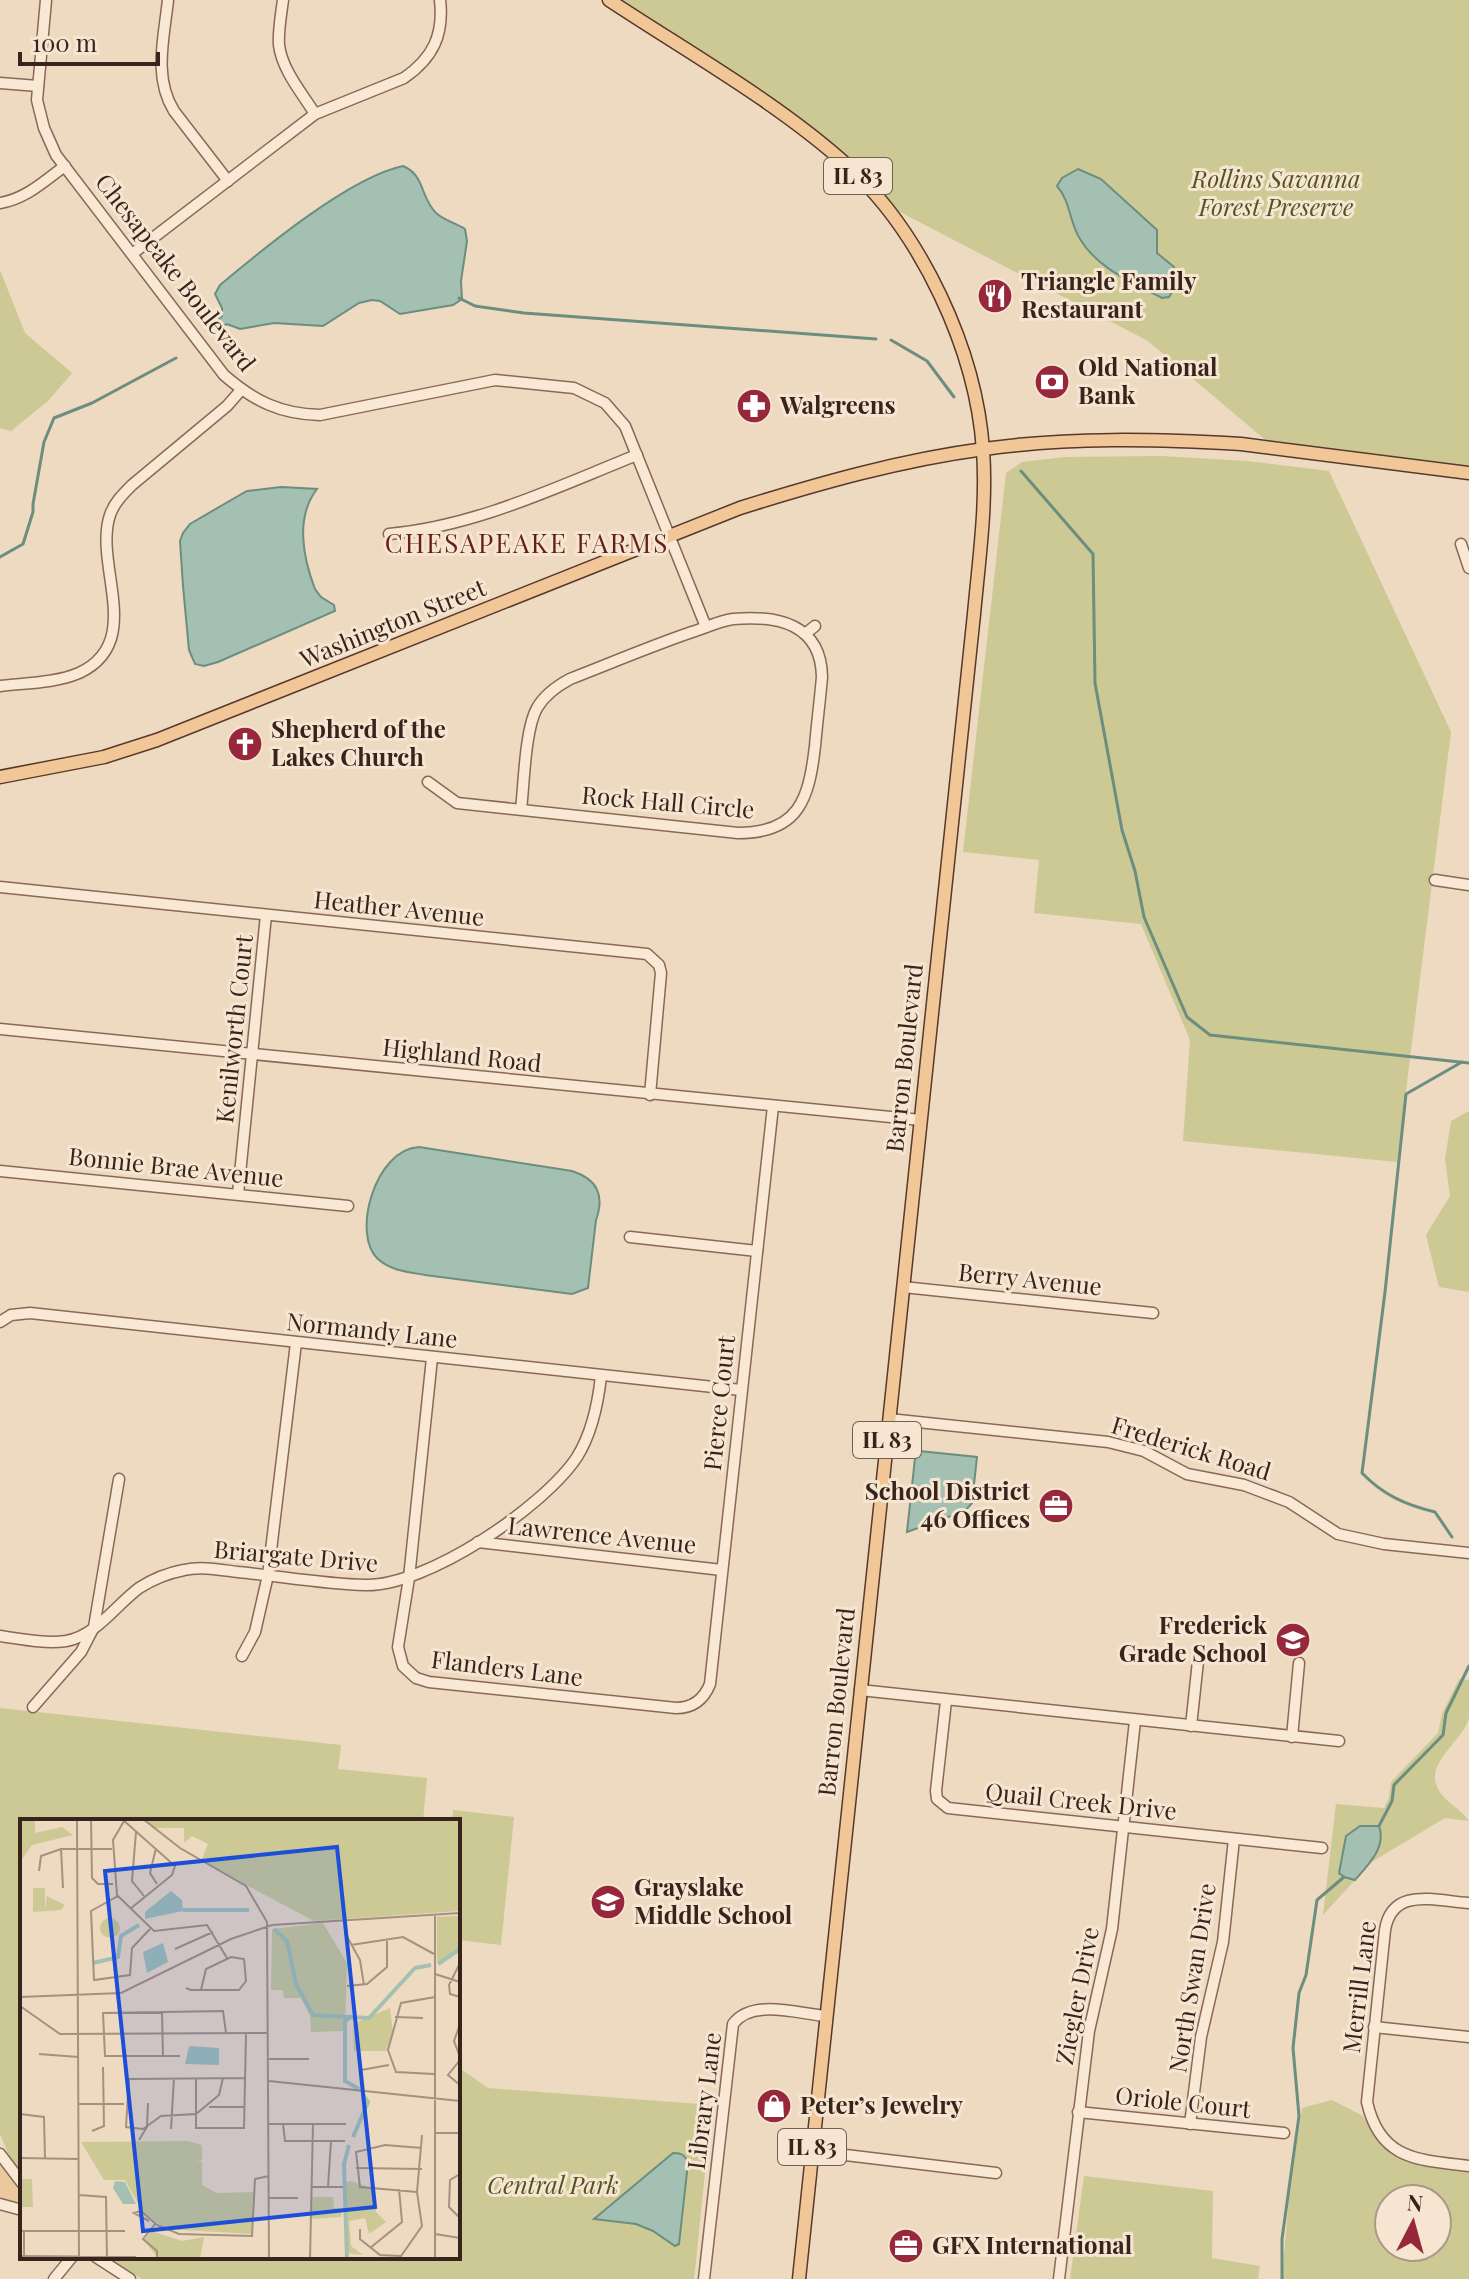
<svg xmlns="http://www.w3.org/2000/svg" width="1469" height="2279" viewBox="0 0 1469 2279" font-family="'Playfair Display',serif">
  <style>
    .green { fill: #ccc995; fill-rule: evenodd }
    .sand { fill: #ebc99d }
    .water { fill: #a3c0b3; stroke: #6b8e7f; stroke-width: 2 }
    .lines { fill: none; stroke-linecap: round; stroke-linejoin: round }
    .stream { stroke: #6b8e7f; stroke-width: 3 }
    .minor-casing { stroke: #886958; stroke-width: 13 }
    .major-casing { stroke: #55392d; stroke-width: 15 }
    .minor { stroke: #f9e8d4; stroke-width: 10 }
    .major { stroke: #f2c798; stroke-width: 12 }
    .labels { text-anchor: middle; stroke-width: 6; stroke-linejoin: round; paint-order: stroke }
    .shield { fill: #f6e5d0; stroke: #705f53; stroke-width: 2 }
    .shield-label { font-size: 22px; font-weight: bold; fill: #37251d }
    .park-label { font-size: 24px; font-style: italic; fill: #505423; stroke: #f6e5d0 }
    .street-label { font-size: 24px; fill: #37251d; stroke: #f6e5d0 }
    .poi-label { font-size: 24px; font-weight: bold; fill: #37251d; stroke: #f6e5d0; text-anchor: start }
    .neighbourhood-label { font-size: 26px; letter-spacing: 2px; fill: #641f1c; stroke: #f6e5d0 }
    .inset-river { fill: none; stroke: #a3c0b3; stroke-width: 4 }
    .inset-road { fill: none; stroke: #a5917f; stroke-width: 2 }
    .view { fill: #1d4ed8; fill-opacity: 0.15; stroke: #1d4ed8; stroke-width: 4 }
    .inset-edge { fill: none; stroke: #37251d; stroke-width: 4 }
  </style>
  <rect width="100%" height="100%" fill="#eed9c1"/>
  <!-- green -->
  <g class="green">
    <path d="M608,0H1469V473L1275,448L1148,341L877,200L809,136Z"/>
    <path d="M0,270L25,333L72,373L48,401L11,431L0,428Z"/>
    <path d="M1161,456L1247,461L1329,471L1451,732L1397,1162L1183,1141L1190,1040L1141,924L1034,913L1039,860L963,852L1006,473L1022,462L1065,457Z"/>
    <path d="M1469,1111V1292L1439,1287L1426,1235L1450,1196L1445,1159L1451,1121Z"/>
    <path d="M1459,1679L1469,1680C1469,1691 1469,1707 1469,1718C1464,1739 1428,1761 1436,1784C1442,1802 1460,1807 1469,1821L1445,1818L1370,1863L1379,1846L1382,1834L1360,1826L1346,1836L1344,1877L1355,1880L1323,1915L1336,1804L1384,1808L1389,1798L1391,1782L1438,1733L1442,1714Z"/>
    <path d="M0,1708L341,1745L338,1769L427,1778L423,1821H22V2174L10,2158L0,2134Z"/>
    <path d="M453,1810L514,1817L501,1945L458,1940V1821H452Z"/>
    <path d="M458,2067L488,2088L712,2105L694,2279H142L107,2257H458Z"/>
    <path d="M1332,2100L1363,2116L1379,2142L1410,2163L1469,2169V2279H1282L1289,2197L1302,2108ZM1389,2199H1437V2247H1389Z"/>
    <path d="M1084,2176L1213,2191L1212,2258L1260,2266L1258,2279H1070Z"/>
  </g>
  <!-- sand -->
  <path class="sand" d="M0,2159L22,2188L16,2203L0,2201Z"/>
  <!-- water -->
  <g class="water">
    <path d="M403,166C425,175 420,197 436,213C445,221 456,223 465,229L467,241L461,281L462,299L453,305L400,314L380,301L372,300L359,303L323,326L274,323L240,329L227,324L219,328L215,323L222,316V308L215,294L220,285C263,249 350,177 403,166Z"/>
    <path d="M1078,169L1101,179L1157,230V253L1174,267L1172,292L1169,297L1162,298C1132,282 1098,269 1080,239C1069,222 1071,202 1057,186L1062,178Z"/>
    <path d="M281,487L317,489C295,517 303,558 315,589L321,597L334,605L335,611L218,662L204,666L195,664L189,650L183,586L180,541L183,533L190,524L238,496L247,491Z"/>
    <path d="M419,1147L572,1171C597,1179 605,1195 596,1220L588,1288L572,1294L425,1275C409,1272 391,1271 378,1259C351,1235 375,1149 419,1147Z"/>
    <path d="M919,1451L977,1457L972,1503L965,1511L907,1532L915,1458Z"/>
    <path d="M1360,1826H1379C1387,1847 1368,1865 1355,1880L1344,1877L1339,1873L1346,1836Z"/>
    <path d="M673,2153C682,2153 685,2155 688,2163L679,2244L675,2246L653,2231L636,2224L594,2219Z"/>
  </g>
  <g class="lines">
    <!-- stream -->
    <g class="stream">
      <path d="M459,298L475,306L524,313L876,339"/>
      <path d="M891,340L927,361L954,397"/>
      <path d="M1021,471L1093,554L1095,683L1122,830L1135,871L1144,917L1187,1017L1210,1035L1469,1063"/>
      <path d="M0,557L23,544L33,512V504L44,442L54,418L92,403L176,358"/>
      <path d="M1452,1537L1435,1512C1406,1505 1383,1495 1362,1473L1385,1292L1406,1094L1462,1062"/>
      <path d="M1379,1826L1392,1801L1394,1785L1443,1735L1446,1713L1469,1666"/>
      <path d="M1282,2279V2239L1299,2116L1293,2048L1299,1993L1306,1975L1317,1900L1344,1877"/>
    </g>
    <defs>
      <g id="minor">
        <path d="M46,0L37,100L44,128L56,155L224,375C254,401 280,414 320,415L495,380L574,388L605,403L625,426L706,627"/>
        <path d="M168,0C164,38 153,77 174,111L228,181"/>
        <path d="M283,0C281,15 278,31 279,45C282,70 302,93 315,114"/>
        <path d="M0,83L38,86"/>
        <path d="M0,203C26,199 44,181 65,166"/>
        <path d="M132,254L315,114L404,78C433,58 444,35 440,0"/>
        <path d="M389,534C477,526 556,487 637,455"/>
        <path d="M1461,544L1469,568"/>
        <path d="M805,634L815,626"/>
        <path d="M0,686C25,683 56,683 79,673C146,642 93,565 110,515C114,503 123,494 132,485L227,406L241,390"/>
        <path d="M428,782L457,803L738,833C799,833 809,799 815,746C817,723 820,700 822,677C821,624 778,615 733,619C719,621 705,628 692,632C651,646 611,663 570,679C557,686 545,694 537,708C525,729 524,784 521,810"/>
        <path d="M1435,880L1469,885"/>
        <path d="M0,887L647,954L659,965L661,973L650,1095"/>
        <path d="M0,1029L921,1120"/>
        <path d="M0,1171L348,1206"/>
        <path d="M238,1194L266,915"/>
        <path d="M630,1237L757,1251"/>
        <path d="M903,1287L1153,1313"/>
        <path d="M0,1322L11,1315L30,1313L741,1390"/>
        <path d="M432,1358L409,1578L398,1647L403,1666L416,1678L429,1682L676,1708C693,1708 704,1699 710,1684L773,1106"/>
        <path d="M889,1419L1108,1442L1144,1451L1187,1474L1244,1485L1289,1502L1338,1534L1384,1544L1469,1553"/>
        <path d="M478,1542L722,1570"/>
        <path d="M0,1636C21,1639 45,1644 66,1641C96,1636 116,1605 139,1588C153,1579 168,1573 184,1570C201,1566 221,1570 238,1572C280,1576 323,1584 365,1585C426,1587 544,1507 577,1457C592,1433 598,1404 601,1376"/>
        <path d="M242,1656L255,1632L268,1575L296,1343"/>
        <path d="M860,1690L1339,1741"/>
        <path d="M946,1701L936,1791L937,1799L948,1808L1322,1848"/>
        <path d="M33,1707L81,1652L94,1627L119,1479"/>
        <path d="M1191,1726L1199,1652"/>
        <path d="M1292,1737L1299,1663"/>
        <path d="M1469,1903C1436,1901 1392,1886 1385,1930L1367,2102C1380,2160 1418,2160 1469,2166"/>
        <path d="M1374,2027L1469,2037"/>
        <path d="M1078,2112L1284,2133"/>
        <path d="M1190,2124L1201,2037L1223,1942L1234,1839"/>
        <path d="M812,2151L996,2173"/>
        <path d="M0,2154L22,2183"/>
        <path d="M0,2204L22,2210"/>
        <path d="M96,2257L130,2279"/>
        <path d="M54,2279L72,2257"/>
        <path d="M704,2279L733,2024C752,1998 799,2014 826,2016"/>
        <path d="M1059,2279L1089,2031L1112,1929L1135,1721"/>
      </g>
      <g id="major">
        <path d="M609,0C686,51 780,104 848,166C922,234 976,350 983,450C987,505 979,559 974,614L799,2279"/>
        <path d="M0,777L104,757L157,740L740,508C820,483 901,460 984,449C1069,437 1156,439 1241,444L1469,473"/>
      </g>
    </defs>
    <!-- minor casing -->
    <use href="#minor" class="minor-casing"/>
    <!-- major casing -->
    <use href="#major" class="major-casing"/>
    <!-- minor -->
    <use href="#minor" class="minor"/>
    <!-- major -->
    <use href="#major" class="major"/>
  </g>
  <!-- icons -->
  <defs>
    <symbol id="restaurant-disc" viewBox="-11 -11 22 22"><circle r="9.5" fill="#97283b" stroke="#f6e5d0"/><path d="M-5-6h1v4h1v-4h1v4h1v-4h1v5L-1.5 .5V6h-2V.5L-5-1ZM5-6V6H3V1.5H1.5Q1.5-4 5-6Z" fill="#fff"/></symbol>
    <symbol id="bank-disc" viewBox="-11 -11 22 22"><circle r="9.5" fill="#97283b" stroke="#f6e5d0"/><path d="M-6-4H6V4H-6ZM0-2.3a2.3 2.3 0 1 0 0 4.6a2.3 2.3 0 1 0 0-4.6Z" fill="#fff"/></symbol>
    <symbol id="pharmacy-disc" viewBox="-11 -11 22 22"><circle r="9.5" fill="#97283b" stroke="#f6e5d0"/><path d="M-2-6h4v4h4v4h-4v4h-4v-4h-4v-4h4Z" fill="#fff"/></symbol>
    <symbol id="church-disc" viewBox="-11 -11 22 22"><circle r="9.5" fill="#97283b" stroke="#f6e5d0"/><path d="M-1.2-6h2.4v3.5h3.3v2.4h-3.3V6h-2.4V-.1h-3.3v-2.4h3.3Z" fill="#fff"/></symbol>
    <symbol id="office-disc" viewBox="-11 -11 22 22"><circle r="9.5" fill="#97283b" stroke="#f6e5d0"/><path d="M-6-3h4V-5.5h4V-3h4V5H-6ZM-1-4.5V-3h2v-1.5ZM-6 0V1H6V0Z" fill="#fff"/></symbol>
    <symbol id="school-disc" viewBox="-11 -11 22 22"><circle r="9.5" fill="#97283b" stroke="#f6e5d0"/><path d="M0-5L7-2L0 1L-7-2ZM-4 1L0 2.5L4 1V4Q0 6-4 4Z" fill="#fff"/></symbol>
    <symbol id="shop-disc" viewBox="-11 -11 22 22"><circle r="9.5" fill="#97283b" stroke="#f6e5d0"/><path d="M-5-2.5h2.3a2.7 3.5 0 0 1 5.4 0H5L5.5 6h-11ZM-1.5-2.5h3a1.5 2.3 0 0 0-3 0Z" fill="#fff"/></symbol>
  </defs>
  <g fill-rule="evenodd">
    <use href="#restaurant-disc" x="975" y="276" width="40" height="40"/>
    <use href="#bank-disc" x="1032" y="362" width="40" height="40"/>
    <use href="#pharmacy-disc" x="734" y="386" width="40" height="40"/>
    <use href="#church-disc" x="225" y="724" width="40" height="40"/>
    <use href="#office-disc" x="1036" y="1486" width="40" height="40"/>
    <use href="#school-disc" x="1273" y="1620" width="40" height="40"/>
    <use href="#school-disc" x="588" y="1882" width="40" height="40"/>
    <use href="#shop-disc" x="754" y="2086" width="40" height="40"/>
    <use href="#office-disc" x="886" y="2226" width="40" height="40"/>
  </g>
  <g class="labels">
    <!-- shield labels -->
    <g class="shield">
      <rect x="824" y="158" width="68" height="36" rx="6"/>
      <rect x="853" y="1422" width="68" height="36" rx="6"/>
      <rect x="778" y="2129" width="68" height="36" rx="6"/>
    </g>
    <g class="shield-label">
      <text x="858" y="184">IL 83</text>
      <text x="887" y="1448">IL 83</text>
      <text x="812" y="2155">IL 83</text>
    </g>
    <!-- park labels -->
    <g class="park-label">
      <text x="1276" y="188">Rollins Savanna<tspan x="1276" dy="28">Forest Preserve</tspan></text>
      <text x="553" y="2194">Central Park</text>
    </g>
    <!-- street labels -->
    <g class="street-label">
      <text transform="translate(175 273) rotate(52)" y="8">Chesapeake Boulevard</text>
      <text transform="translate(393 624) rotate(-22)" y="8">Washington Street</text>
      <text transform="translate(668 803) rotate(5)" y="8">Rock Hall Circle</text>
      <text transform="translate(399 909) rotate(6)" y="8">Heather Avenue</text>
      <text transform="translate(235 1029) rotate(-84)" y="8">Kenilworth Court</text>
      <text transform="translate(462 1056) rotate(6)" y="8">Highland Road</text>
      <text transform="translate(905 1058) rotate(-84)" y="8">Barron Boulevard</text>
      <text transform="translate(176 1168) rotate(6)" y="8">Bonnie Brae Avenue</text>
      <text transform="translate(1030 1280) rotate(6)" y="8">Berry Avenue</text>
      <text transform="translate(372 1331) rotate(6)" y="8">Normandy Lane</text>
      <text transform="translate(720 1403) rotate(-84)" y="8">Pierce Court</text>
      <text transform="translate(1191 1449) rotate(17)" y="8">Frederick Road</text>
      <text transform="translate(602 1536) rotate(6)" y="8">Lawrence Avenue</text>
      <text transform="translate(296 1557) rotate(5)" y="8">Briargate Drive</text>
      <text transform="translate(507 1669) rotate(7)" y="8">Flanders Lane</text>
      <text transform="translate(837 1702) rotate(-84)" y="8">Barron Boulevard</text>
      <text transform="translate(1081 1802) rotate(6)" y="8">Quail Creek Drive</text>
      <text transform="translate(1193 1978) rotate(-81)" y="8">North Swan Drive</text>
      <text transform="translate(1360 1987) rotate(-83)" y="8">Merrill Lane</text>
      <text transform="translate(1078 1996) rotate(-79)" y="8">Ziegler Drive</text>
      <text transform="translate(705 2101) rotate(-83)" y="8">Library Lane</text>
      <text transform="translate(1183 2103) rotate(6)" y="8">Oriole Court</text>
    </g>
    <!-- poi labels -->
    <g class="poi-label">
      <text x="1021" y="290">Triangle Family<tspan x="1021" dy="28">Restaurant</tspan></text>
      <text x="1078" y="376">Old National<tspan x="1078" dy="28">Bank</tspan></text>
      <text x="780" y="414">Walgreens</text>
      <text x="271" y="738">Shepherd of the<tspan x="271" dy="28">Lakes Church</tspan></text>
      <text x="1030" y="1500" text-anchor="end">School District<tspan x="1030" dy="28">46 Offices</tspan></text>
      <text x="1267" y="1634" text-anchor="end">Frederick<tspan x="1267" dy="28">Grade School</tspan></text>
      <text x="634" y="1896">Grayslake<tspan x="634" dy="28">Middle School</tspan></text>
      <text x="800" y="2114">Peter’s Jewelry</text>
      <text x="932" y="2254">GFX International</text>
    </g>
    <!-- neighbourhood labels -->
    <g class="neighbourhood-label">
      <text x="527" y="553">CHESAPEAKE FARMS</text>
    </g>
  </g>
  <!-- overview -->
  <g transform="translate(20 1819)">
    <rect width="440" height="440" fill="#eed9c1"/>
    <path d="M0,0H15V14L42,8L53,16L12,26L0,43ZM125,0H440V92L294,102L181,42L188,25L172,17L164,24V9H134ZM25,69V90L27,77L45,86L41,91L13,93V69ZM440,97V129L417,144V98ZM80 109a10 10 0 1 1 20 0a10 10 0 1 1-20 0ZM303,104L327,144L325,212L291,213L290,197L281,179H264L263,171H251L252,110ZM370,189L373,214L366,232H334L333,205ZM168,322L182,326V341H176L182,342V366L197,374L233,373L232,415L145,410L123,393L105,361H84L61,323ZM0,360H12L13,388H0ZM331,362L355,370L356,393L366,403L349,415L345,399L329,402L331,427L343,436L325,434L326,363ZM292,378H313L314,389H322L321,398L292,400ZM132,412L162,422L184,418L180,440H139L124,421Z" fill="#ccc995"/>
    <path d="M151,72L162,81L163,92L125,100V93ZM143,124L148,143L127,154L123,133ZM169,227L199,229V246L165,245ZM95,362L105,363L116,385H103L93,369Z" fill="#a3c0b3"/>
    <path class="inset-river" d="M163,91H229M254,110L267,122L276,165L293,196L349,199L395,149L411,146M73,144L98,138L101,117L119,106M418,145L440,130M332,197L325,202V262L339,270M333,318L348,283L343,276M327,440L324,345L329,326"/>
    <path class="inset-road" d="M57,0L59,440M71,0L72,59L78,65H93M102,0L155,47L152,56L110,90M123,0L160,29L226,67L247,103L249,440M104,2L93,21L97,76L134,112L187,106L207,139M116,13L112,62L124,77M136,29L130,54L137,65M41,30L43,69M19,52L21,37L41,30H92M98,77L71,92L74,161L110,156L112,129L130,110M325,114L340,141L344,166M331,126L383,118L414,135M155,130L193,113M440,144L429,166L430,175L440,178M415,155L440,163M327,167L347,165L367,148V120M166,169L171,171H219L226,162L224,140L211,138L186,150L181,171M0,178L101,174L211,120L252,106L440,94M0,187L40,215L247,214M142,192L143,237M375,198L403,199M440,205L434,222L440,238M19,235L58,238M160,237H85L83,194L203,192L206,214M249,240H289M440,241L428,256L440,266M341,251L369,246M414,255L376,253L368,231L381,184L415,178M176,259V309H224L226,214M203,259L199,276L176,295L141,297L123,310L106,308L109,260L225,259M249,262L440,282M58,285H104M189,288H225M0,295L24,298L25,339M249,305H326M263,305L265,322H325M151,310L154,259M72,312L84,307L83,248M415,314H440M119,321L127,308L128,284M0,339L59,340M336,349L402,350M440,355L430,361L429,388L440,399M291,368H323M308,368L311,322M397,373L340,368L336,333L365,326L402,329M397,373L402,316M59,376L86,378L87,440M249,379H278M129,402L114,394L121,392L137,406L159,415L232,417L235,360L249,357M135,405L123,420L137,432V440M340,410V420L360,436L381,437L402,407L397,373M0,412H105M4,412V437M415,415L440,419M350,429L382,403L379,370M0,437L116,438M290,440L293,305M415,440V95"/>
    <path class="view" d="M317,28L355,388L123,412L85,52Z"/>
    <rect width="440" height="440" class="inset-edge"/>
  </g>
  <!-- north arrow -->
  <g transform="translate(1413 2223) rotate(6)"><circle r="38" fill="#f6e5d0" stroke="#aa9888" stroke-width="2"/>
  <path d="M0-6L14 30L0 20L-14 30Z" fill="#97283b"/>
  <text y="-12" font-size="22" font-weight="bold" text-anchor="middle" fill="#37251d">N</text>
  </g>
  <!-- scale -->
  <path d="M20 52v12h138v-12" fill="none" stroke="#37251d" stroke-width="4"/>
  <text x="32" y="52" font-size="24" fill="#37251d" stroke="#f6e5d0" stroke-width="6" paint-order="stroke">100 m</text>
</svg>
